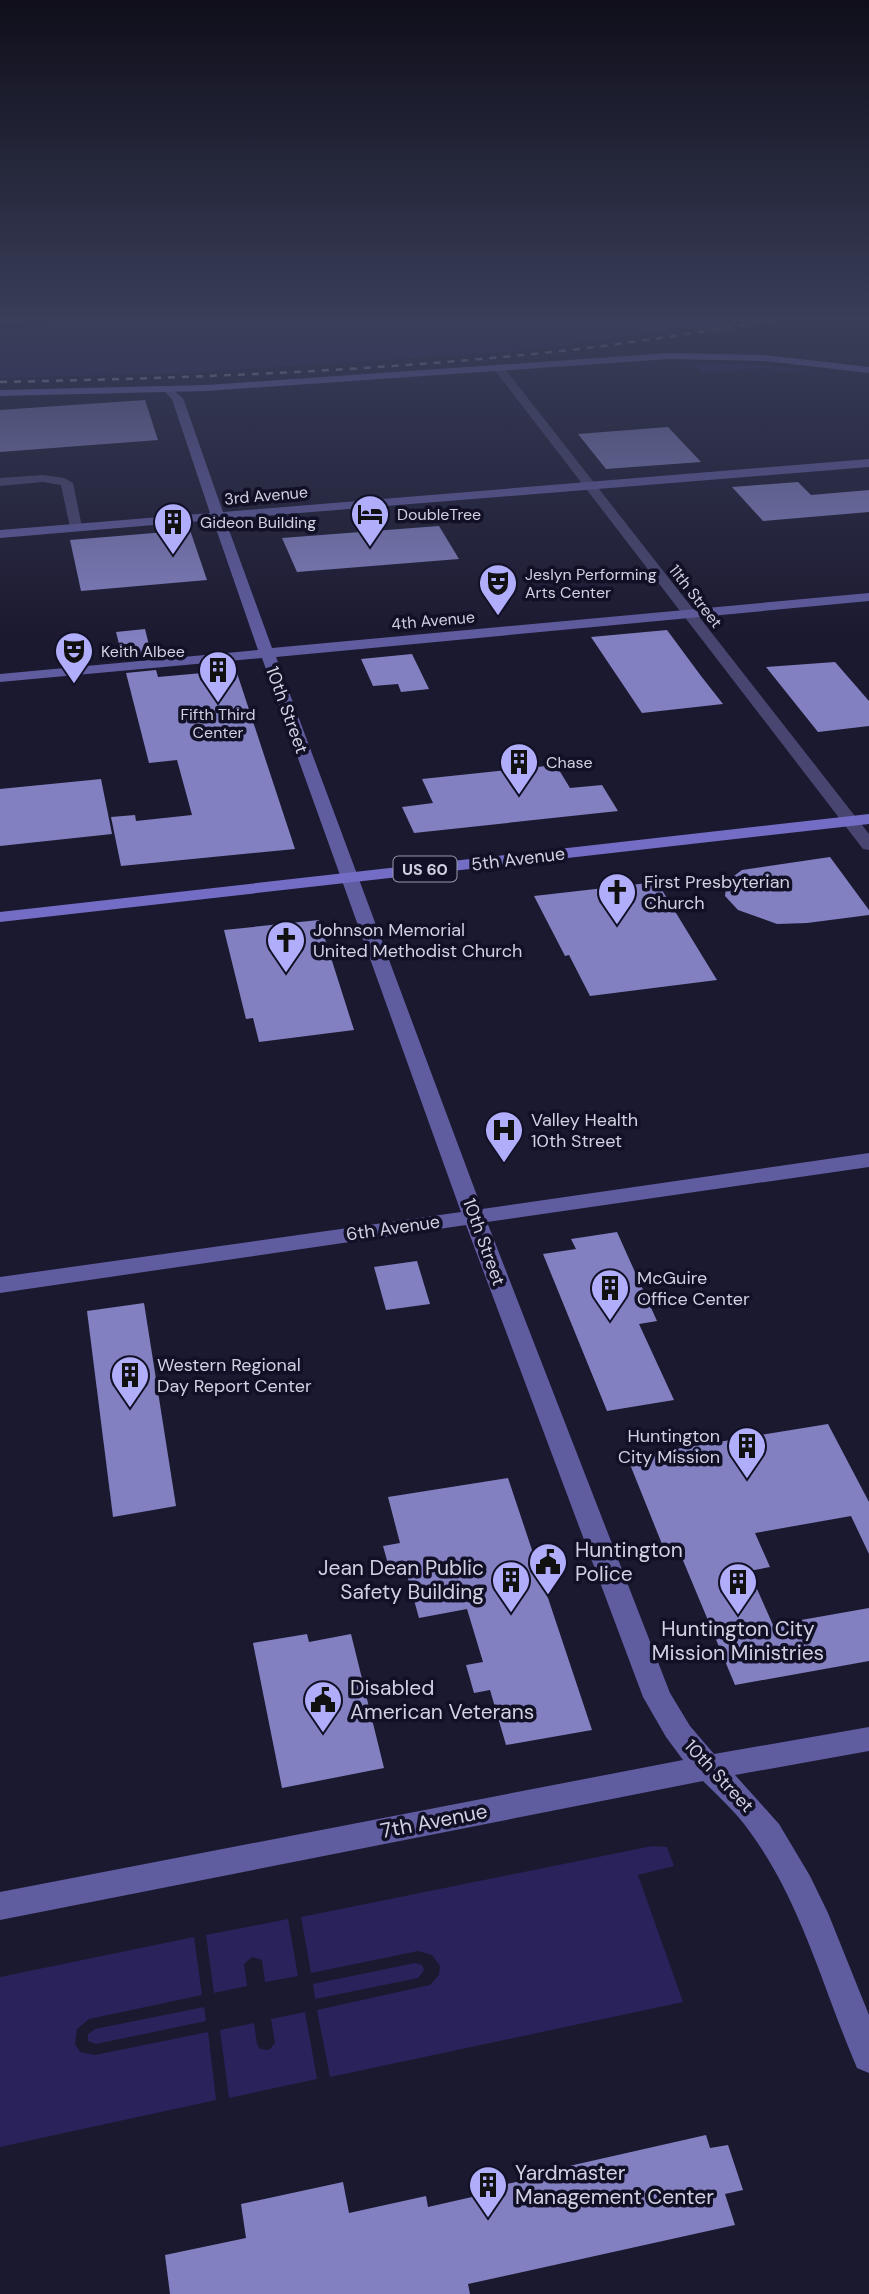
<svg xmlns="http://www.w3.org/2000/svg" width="869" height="2294" viewBox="0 0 869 2294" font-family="'DM Sans',sans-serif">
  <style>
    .green { fill: #2a225a }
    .water { fill: #0e0034 }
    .building { fill: #8280c0 }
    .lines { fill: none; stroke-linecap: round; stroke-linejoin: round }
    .street { fill: #484670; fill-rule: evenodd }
    .secondary { fill: #605ca0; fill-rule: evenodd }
    .primary { fill: #736dc5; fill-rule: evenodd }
    .rail { stroke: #aeafc0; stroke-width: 2.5; stroke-dasharray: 7 7; stroke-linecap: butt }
    .labels { text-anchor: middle; stroke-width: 7; stroke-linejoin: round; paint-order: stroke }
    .far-street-label { font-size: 16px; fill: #d0d1e1; stroke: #121026 }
    .far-poi-label { font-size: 16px; fill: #d0d1e1; stroke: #121026; text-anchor: start }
    .shield { fill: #121026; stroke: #9797a9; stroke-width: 2 }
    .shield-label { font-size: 16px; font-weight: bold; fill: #d0d1e1 }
    .street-label { font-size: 18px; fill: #d0d1e1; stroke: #121026 }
    .poi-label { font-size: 18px; fill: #d0d1e1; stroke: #121026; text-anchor: start }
    .near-poi-label { font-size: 21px; fill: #d0d1e1; stroke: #121026; text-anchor: start }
    .near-street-label { font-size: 21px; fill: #d0d1e1; stroke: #121026 }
  </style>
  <rect width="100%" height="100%" fill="#1b1930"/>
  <!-- green -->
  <g class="green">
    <path d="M116,319H748L530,350L185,373L0,378V329Z"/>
    <path d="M679,363L743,364L816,370L776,371L769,368L702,373L695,365Z"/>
    <path d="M652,1846L667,1847L674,1866L638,1875L683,2002L330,2077L317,2010L430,1985L439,1975L440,1966L432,1955L418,1951L311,1973L301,1917Z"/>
    <path d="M288,1919L298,1976L265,1982L262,1960L252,1957L244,1964L247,1986L214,1993L206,1935Z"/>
    <path d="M194,1937L202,1995L89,2019L77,2029L75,2044L80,2052L95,2055L208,2032L216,2100L0,2147V1977Z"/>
    <path d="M415,1963L422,1965L424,1970L418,1978L315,1999L313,1984Z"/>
    <path d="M204,2007L206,2021L96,2044L88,2041V2034L95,2029Z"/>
    <path d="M305,2012L317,2079L229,2098L220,2030L254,2023L257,2044L260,2049L269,2050L275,2043L271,2019Z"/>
  </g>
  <!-- water -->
  <path class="water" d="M0,319H116L0,329Z"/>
  <!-- building -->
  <g class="building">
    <path d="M145,400L158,440L0,452V410Z"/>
    <path d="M668,427L701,462L606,469L578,434Z"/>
    <path d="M798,482L811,495L869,490V512L763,521L732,487Z"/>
    <path d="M439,526L459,559L297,572L282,538Z"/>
    <path d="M190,530L207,580L81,591L70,540Z"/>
    <path d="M145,629L152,657L123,660L116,632Z"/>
    <path d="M667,630L701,676L723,704L642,713L591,637Z"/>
    <path d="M412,654L429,689L401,692L398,684L373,686L361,659Z"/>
    <path d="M835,662L869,701V726L818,732L766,667Z"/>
    <path d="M156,670L158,677L236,670L295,849L121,866L111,817L135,815L136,821L192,815L177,760L149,763L126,673Z"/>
    <path d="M556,765L570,788L602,785L618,811L414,833L402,807L433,803L422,779Z"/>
    <path d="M101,779L112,834L0,846V789Z"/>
    <path d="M830,857L869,910V915L807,923L777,924L738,910L725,896L727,881L742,870Z"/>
    <path d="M657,882L717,980L590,996L569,955L565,956L534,896Z"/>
    <path d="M319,920L354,1030L259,1042L253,1018L246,1019L224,930Z"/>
    <path d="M617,1232L657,1321L639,1324L674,1400L607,1411L543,1254L576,1249L571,1239Z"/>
    <path d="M417,1261L430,1304L386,1310L374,1267Z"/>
    <path d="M144,1303L176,1506L113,1517L87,1311Z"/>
    <path d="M828,1424L869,1502V1554L851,1516L755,1533L770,1567L749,1571L773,1625L869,1608V1661L735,1685L682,1558L680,1559L675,1547L664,1549L627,1457Z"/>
    <path d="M508,1478L592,1730L506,1745L490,1690L474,1693L466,1665L483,1662L467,1609L419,1618L405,1568L390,1571L383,1546L400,1543L388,1497Z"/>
    <path d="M307,1634L309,1642L351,1634L384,1768L282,1788L253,1643Z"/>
    <path d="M706,2135L710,2148L728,2145L743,2190L725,2194L735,2225L468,2284L470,2294H170L165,2255L246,2238L241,2204L343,2182L349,2213L426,2196L428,2207L472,2197L471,2192L525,2180V2176Z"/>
  </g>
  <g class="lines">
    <!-- street -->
    <g class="street">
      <path d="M498,364L502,365L869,834V850L863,849L494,369L493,367Z"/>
      <path d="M43,475L64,478L73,483L82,527L81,530L76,531L70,527L61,485L43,482L0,486V478Z"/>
    </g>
    <!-- secondary -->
    <path class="secondary" d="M169,387L183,398L223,512L869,459V467L225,519L272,648L869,593V601L276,657L482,1209L869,1153V1167L487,1222L670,1693L690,1726L714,1754L869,1727V1751L735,1775L779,1824L810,1876L828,1913L869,2015V2073L857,2068C823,1989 802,1903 750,1832C737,1813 719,1797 703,1781L0,1920V1892L683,1760L666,1737L643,1697L466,1225L0,1293V1277L461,1212L262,658L0,682V674L258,650L213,520L0,538V530L210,513L172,399L163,390Z"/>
    <!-- primary -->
    <g class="primary">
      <path d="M669,353L765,355L869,367V373L765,361L669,359L206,391L0,396V390L206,385Z"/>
      <path d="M869,814V824L0,922V912Z"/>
    </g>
    <!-- rail -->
    <path class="rail" d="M0,382C193,378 387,371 579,349C647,341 716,329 784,319"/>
  </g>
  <!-- sky -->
  <linearGradient id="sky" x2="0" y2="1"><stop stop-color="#0f0e1a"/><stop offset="0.5" stop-color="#393e59"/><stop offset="1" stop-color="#393e59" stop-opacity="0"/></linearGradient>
  <rect width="869" height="640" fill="url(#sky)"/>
  <!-- icons -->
  <defs>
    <symbol id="hotel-pin" viewBox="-11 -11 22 30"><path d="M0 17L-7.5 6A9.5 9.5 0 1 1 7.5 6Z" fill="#b0aefa" stroke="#121026"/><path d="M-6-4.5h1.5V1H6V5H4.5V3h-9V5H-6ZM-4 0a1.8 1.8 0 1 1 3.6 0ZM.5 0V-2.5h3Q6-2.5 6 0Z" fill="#111"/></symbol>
    <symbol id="building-pin" viewBox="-11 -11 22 30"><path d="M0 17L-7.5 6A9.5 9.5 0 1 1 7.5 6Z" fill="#b0aefa" stroke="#121026"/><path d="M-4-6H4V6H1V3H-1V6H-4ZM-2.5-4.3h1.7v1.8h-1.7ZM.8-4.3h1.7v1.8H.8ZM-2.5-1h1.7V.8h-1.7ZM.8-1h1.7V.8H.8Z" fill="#111"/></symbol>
    <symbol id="theatre-pin" viewBox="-11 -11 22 30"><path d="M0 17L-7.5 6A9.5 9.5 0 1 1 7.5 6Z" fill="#b0aefa" stroke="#121026"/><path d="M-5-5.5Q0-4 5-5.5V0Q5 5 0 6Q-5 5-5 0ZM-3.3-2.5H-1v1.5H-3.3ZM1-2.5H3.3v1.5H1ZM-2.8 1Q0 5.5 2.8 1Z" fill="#111"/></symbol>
    <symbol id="church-pin" viewBox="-11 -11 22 30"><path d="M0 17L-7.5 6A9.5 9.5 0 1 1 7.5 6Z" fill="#b0aefa" stroke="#121026"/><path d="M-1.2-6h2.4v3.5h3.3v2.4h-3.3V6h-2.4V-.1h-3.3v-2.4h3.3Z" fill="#111"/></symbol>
    <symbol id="hospital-pin" viewBox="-11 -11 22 30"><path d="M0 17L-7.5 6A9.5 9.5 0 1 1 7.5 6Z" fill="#b0aefa" stroke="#121026"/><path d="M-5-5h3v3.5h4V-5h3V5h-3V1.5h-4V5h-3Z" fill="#111"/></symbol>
    <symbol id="civic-pin" viewBox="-11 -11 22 30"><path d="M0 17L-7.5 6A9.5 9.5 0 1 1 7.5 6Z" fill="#b0aefa" stroke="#121026"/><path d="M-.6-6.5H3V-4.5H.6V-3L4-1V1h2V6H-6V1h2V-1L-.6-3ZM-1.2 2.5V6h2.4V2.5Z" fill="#111"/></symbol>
  </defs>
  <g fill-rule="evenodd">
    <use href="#hotel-pin" x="348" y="492" width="44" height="60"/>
    <use href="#building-pin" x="151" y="500" width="44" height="60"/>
    <use href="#theatre-pin" x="476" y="561" width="44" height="60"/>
    <use href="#theatre-pin" x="52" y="629" width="44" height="60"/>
    <use href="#building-pin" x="196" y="648" width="44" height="60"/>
    <use href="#building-pin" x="497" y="740" width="44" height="60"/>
    <use href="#church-pin" x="595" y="870" width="44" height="60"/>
    <use href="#church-pin" x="264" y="918" width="44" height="60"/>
    <use href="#hospital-pin" x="482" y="1108" width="44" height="60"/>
    <use href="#building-pin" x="588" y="1266" width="44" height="60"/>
    <use href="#building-pin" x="108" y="1353" width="44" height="60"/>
    <use href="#building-pin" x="725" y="1424" width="44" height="60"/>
    <use href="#civic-pin" x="526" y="1540" width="44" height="60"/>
    <use href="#building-pin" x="489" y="1558" width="44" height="60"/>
    <use href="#building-pin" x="716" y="1560" width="44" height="60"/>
    <use href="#civic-pin" x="301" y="1678" width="44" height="60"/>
    <use href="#building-pin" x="466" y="2163" width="44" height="60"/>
  </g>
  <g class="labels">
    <!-- far-street labels -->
    <g class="far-street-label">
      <text transform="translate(266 495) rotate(-5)" y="6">3rd Avenue</text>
      <text transform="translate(696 596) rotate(52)" y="6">11th Street</text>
      <text transform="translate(433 620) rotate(-5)" y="6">4th Avenue</text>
    </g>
    <!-- far-poi labels -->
    <g class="far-poi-label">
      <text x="397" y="520">DoubleTree</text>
      <text x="200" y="528">Gideon Building</text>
      <text x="525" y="580">Jeslyn Performing<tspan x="525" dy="18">Arts Center</tspan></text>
      <text x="101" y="657">Keith Albee</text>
      <text x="218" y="720" text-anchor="middle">Fifth Third<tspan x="218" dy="18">Center</tspan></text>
      <text x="546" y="768">Chase</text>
    </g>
    <!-- shield labels -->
    <rect class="shield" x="393.5" y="856.5" width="63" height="25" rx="5"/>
    <g class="shield-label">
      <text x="425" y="875">US 60</text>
    </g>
    <!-- street labels -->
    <g class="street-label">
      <text transform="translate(287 710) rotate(70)" y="6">10th Street</text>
      <text transform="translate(518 859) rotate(-7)" y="6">5th Avenue</text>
      <text transform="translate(393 1228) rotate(-8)" y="6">6th Avenue</text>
      <text transform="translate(484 1242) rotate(70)" y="6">10th Street</text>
      <text transform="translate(719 1776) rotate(47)" y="6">10th Street</text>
    </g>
    <!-- poi labels -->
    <g class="poi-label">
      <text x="644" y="888">First Presbyterian<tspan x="644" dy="21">Church</tspan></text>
      <text x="313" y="936">Johnson Memorial<tspan x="313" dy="21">United Methodist Church</tspan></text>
      <text x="531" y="1126">Valley Health<tspan x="531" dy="21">10th Street</tspan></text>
      <text x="637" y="1284">McGuire<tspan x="637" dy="21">Office Center</tspan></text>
      <text x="157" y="1371">Western Regional<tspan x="157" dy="21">Day Report Center</tspan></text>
      <text x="720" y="1442" text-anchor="end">Huntington<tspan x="720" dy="21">City Mission</tspan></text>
    </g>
    <!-- near-poi labels -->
    <g class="near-poi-label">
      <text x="575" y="1557">Huntington<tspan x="575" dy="24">Police</tspan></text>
      <text x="484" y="1575" text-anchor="end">Jean Dean Public<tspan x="484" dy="24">Safety Building</tspan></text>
      <text x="738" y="1636" text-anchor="middle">Huntington City<tspan x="738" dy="24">Mission Ministries</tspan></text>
      <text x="350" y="1695">Disabled<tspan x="350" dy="24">American Veterans</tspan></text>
      <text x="515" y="2180">Yardmaster<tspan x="515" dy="24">Management Center</tspan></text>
    </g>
    <!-- near-street labels -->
    <g class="near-street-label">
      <text transform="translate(434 1821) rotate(-11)" y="7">7th Avenue</text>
    </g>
  </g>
</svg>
